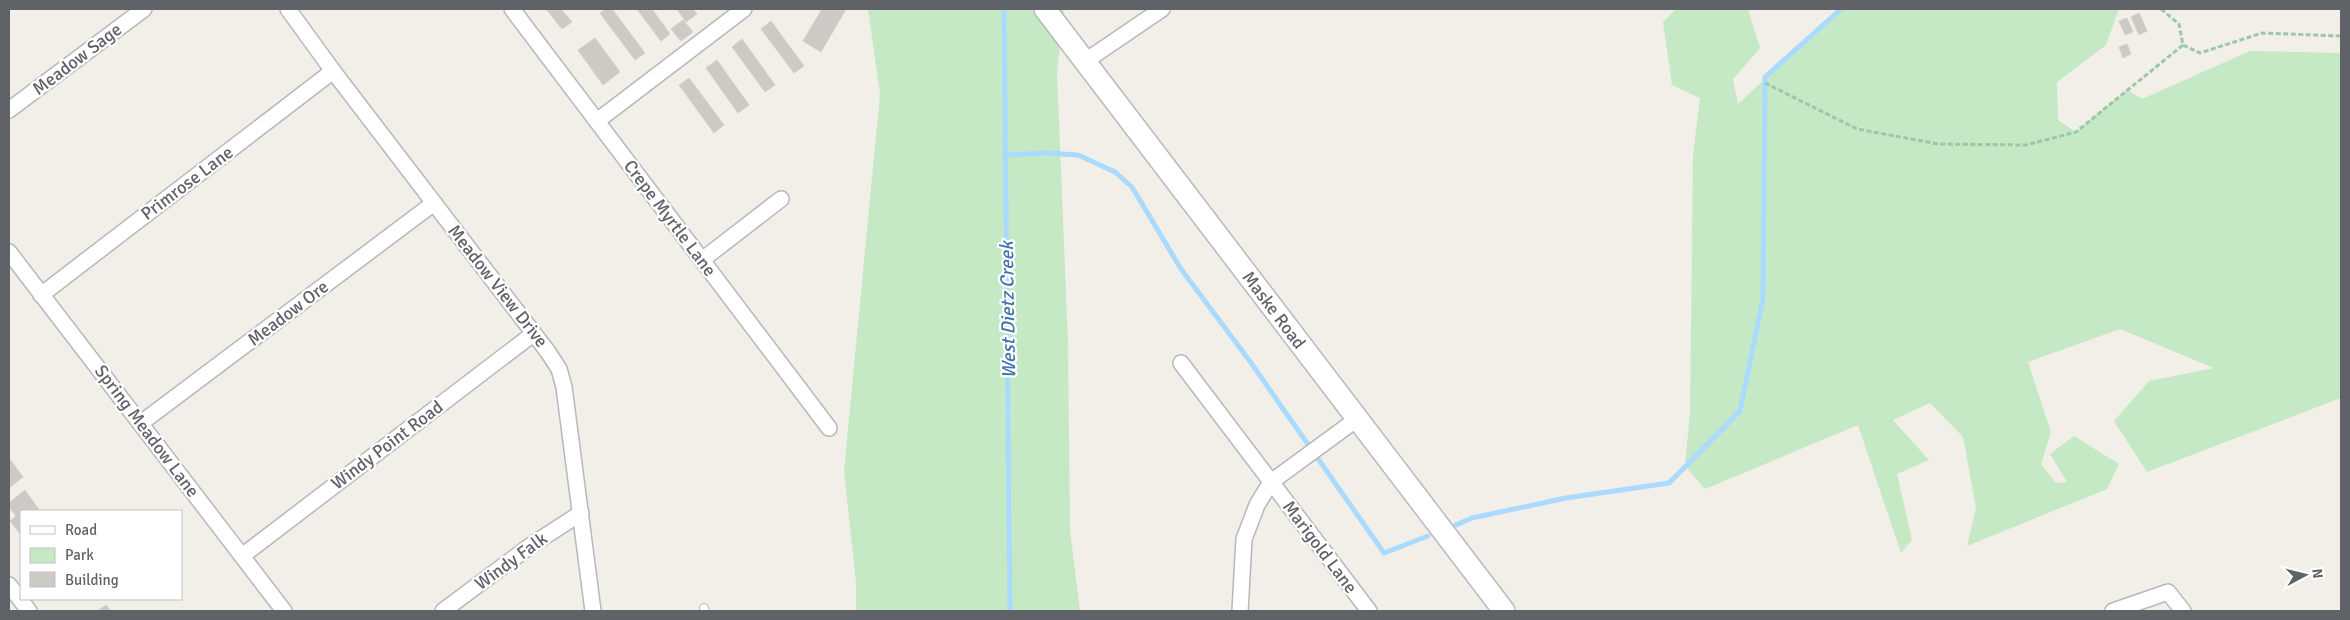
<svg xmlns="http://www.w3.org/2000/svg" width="2350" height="620" viewBox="0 0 2350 620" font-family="Signika,sans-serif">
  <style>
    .green { fill: #c5e8c5 }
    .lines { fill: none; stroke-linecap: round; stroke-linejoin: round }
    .stream { stroke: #aadaff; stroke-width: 5 }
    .building { fill: #cccac5; stroke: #d6d1c6 }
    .lane-casing { stroke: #b5b8bc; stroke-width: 10 }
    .street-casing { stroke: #b5b8bc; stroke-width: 18 }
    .secondary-casing { stroke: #b6babf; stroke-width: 24 }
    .path { stroke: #9cc7a9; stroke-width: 3; stroke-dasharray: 5 2.5; stroke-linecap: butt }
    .lane { stroke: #fff; stroke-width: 8 }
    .street { stroke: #fff; stroke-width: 15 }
    .secondary { stroke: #fff; stroke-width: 21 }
    .labels { text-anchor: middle; stroke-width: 4.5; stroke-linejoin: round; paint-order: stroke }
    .street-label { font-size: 18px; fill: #5f6368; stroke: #fff }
    .water-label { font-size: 19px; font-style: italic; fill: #4174aa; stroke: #fff }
  </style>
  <rect width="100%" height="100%" fill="#f1efe8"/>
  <!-- green -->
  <g class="green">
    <path d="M868,9H1064L1057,72L1068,342L1070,530L1080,611H856V582L844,471L880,94Z"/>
    <path d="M1676,9H1748L1760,48L1733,79L1738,104L1841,9H2119L2106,45L2057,82L2058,120L2076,132L2127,90L2142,99L2250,51L2341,53V398L2147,472L2114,421L2149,381L2214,368L2120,329L2028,362L2051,432L2041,464L2056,483L2067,482L2050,454L2074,436L2119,464L2107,489L1967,546L1976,508L1963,437L1930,403L1893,420L1929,460L1897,474L1912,540L1901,553L1858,425L1705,489L1685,466L1690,413L1693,154L1700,98L1672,85L1663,22Z"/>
  </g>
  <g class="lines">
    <!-- stream -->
    <g class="stream">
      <path d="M1004,9L1010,611"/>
      <path d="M1005,155L1047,153L1078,155L1115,172L1132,187L1181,269L1249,360L1384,553L1428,536"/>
      <path d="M1456,525L1472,518L1566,498L1669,483L1740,411L1763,298L1765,77L1841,9"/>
    </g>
  </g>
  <!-- building -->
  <g class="building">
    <path d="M546,9H561L572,22L562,29Z"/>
    <path d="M606,9H612L645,53L635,60L600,13Z"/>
    <path d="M637,9H652L670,34L661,41Z"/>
    <path d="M677,9H693L697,14L686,22Z"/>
    <path d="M822,9H846L821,52L803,41Z"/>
    <path d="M2139,13L2147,31L2139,35L2131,17Z"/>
    <path d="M2127,18L2133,32L2125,35L2119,21Z"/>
    <path d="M683,20L693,32L681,41L671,29Z"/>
    <path d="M771,21L804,66L794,73L761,29Z"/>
    <path d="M595,38L620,72L603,85L578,50Z"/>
    <path d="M742,39L775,85L765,92L732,47Z"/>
    <path d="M2127,44L2131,54L2123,58L2119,47Z"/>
    <path d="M717,60L749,105L738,113L706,68Z"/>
    <path d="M689,78L724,125L714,133L679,85Z"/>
    <path d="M9,458L23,477L9,488Z"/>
    <path d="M25,490L40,511H21V535L10,521L16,516L9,507V503Z"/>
    <path d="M106,605L111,611H98Z"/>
  </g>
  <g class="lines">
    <defs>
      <path id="lane" d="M704,608L705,611"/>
      <g id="street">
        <path d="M288,9L333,71L548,352L559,369L564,387L593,611"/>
        <path d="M512,9L829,428"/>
        <path d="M1084,62L1162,9"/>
        <path d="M9,110L144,9"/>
        <path d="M597,121L744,9"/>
        <path d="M9,252L284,611"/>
        <path d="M702,260L781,199"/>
        <path d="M41,295L333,71"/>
        <path d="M1181,363L1369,611"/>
        <path d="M141,423L434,203"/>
        <path d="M242,556L533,334"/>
        <path d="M9,585L29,611"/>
        <path d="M443,611L530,546L581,513"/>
        <path d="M1240,611L1244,539L1257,505L1271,482L1357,419"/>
        <path d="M2113,611L2168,592L2183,611"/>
      </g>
      <path id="secondary" d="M1045,9L1504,611"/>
    </defs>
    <!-- lane casing -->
    <use href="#lane" class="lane-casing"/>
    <!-- street casing -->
    <use href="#street" class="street-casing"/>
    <!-- secondary casing -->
    <use href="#secondary" class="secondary-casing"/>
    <!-- path -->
    <g class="path">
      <path d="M2161,9L2179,24L2183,45L2200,53L2262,33L2341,36"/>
      <path d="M1765,83L1857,129L1938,144L2026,145L2076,132L2183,45"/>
    </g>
    <!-- lane -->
    <use href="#lane" class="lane"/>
    <!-- street -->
    <use href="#street" class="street"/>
    <!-- secondary -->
    <use href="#secondary" class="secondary"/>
  </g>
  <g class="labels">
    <!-- street labels -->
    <g class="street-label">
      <text transform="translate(77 59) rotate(-37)" y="6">Meadow Sage</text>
      <text transform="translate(187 183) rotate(-37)" y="6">Primrose Lane</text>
      <text transform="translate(670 218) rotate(53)" y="6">Crepe Myrtle Lane</text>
      <text transform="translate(498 286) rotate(52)" y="6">Meadow View Drive</text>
      <text transform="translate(1274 310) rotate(53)" y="6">Maske Road</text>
      <text transform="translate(288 313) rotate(-37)" y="6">Meadow Ore</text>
      <text transform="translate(147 431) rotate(53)" y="6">Spring Meadow Lane</text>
      <text transform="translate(387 445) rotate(-37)" y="6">Windy Point Road</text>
      <text transform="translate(1320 547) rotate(53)" y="6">Marigold Lane</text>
      <text transform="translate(511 561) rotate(-36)" y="6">Windy Falk</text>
    </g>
    <!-- water labels -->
    <g class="water-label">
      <text transform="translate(1007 310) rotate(-91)" y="7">West Dietz Creek</text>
    </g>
  </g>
  <!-- border -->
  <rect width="2350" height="620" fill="none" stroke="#5f6368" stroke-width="20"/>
  <!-- legend -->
  <rect x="20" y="510" width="162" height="90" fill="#ffffff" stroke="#bfc1c3"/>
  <rect x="30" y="526" width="25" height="8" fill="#ffffff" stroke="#bfc1c3"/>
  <text x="65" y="535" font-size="15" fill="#5f6368">Road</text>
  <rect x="30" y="548" width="25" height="15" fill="#c5e8c5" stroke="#bfc1c3"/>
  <text x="65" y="560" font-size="15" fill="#5f6368">Park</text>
  <rect x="30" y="572" width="25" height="15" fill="#cccac5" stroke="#bfc1c3"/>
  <text x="65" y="585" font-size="15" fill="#5f6368">Building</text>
  <!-- north arrow -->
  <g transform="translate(2305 575) rotate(83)" stroke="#ffffff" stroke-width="4" paint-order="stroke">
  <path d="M0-4L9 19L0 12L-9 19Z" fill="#5f6368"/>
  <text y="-8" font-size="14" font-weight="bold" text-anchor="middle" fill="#5f6368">N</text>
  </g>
</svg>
